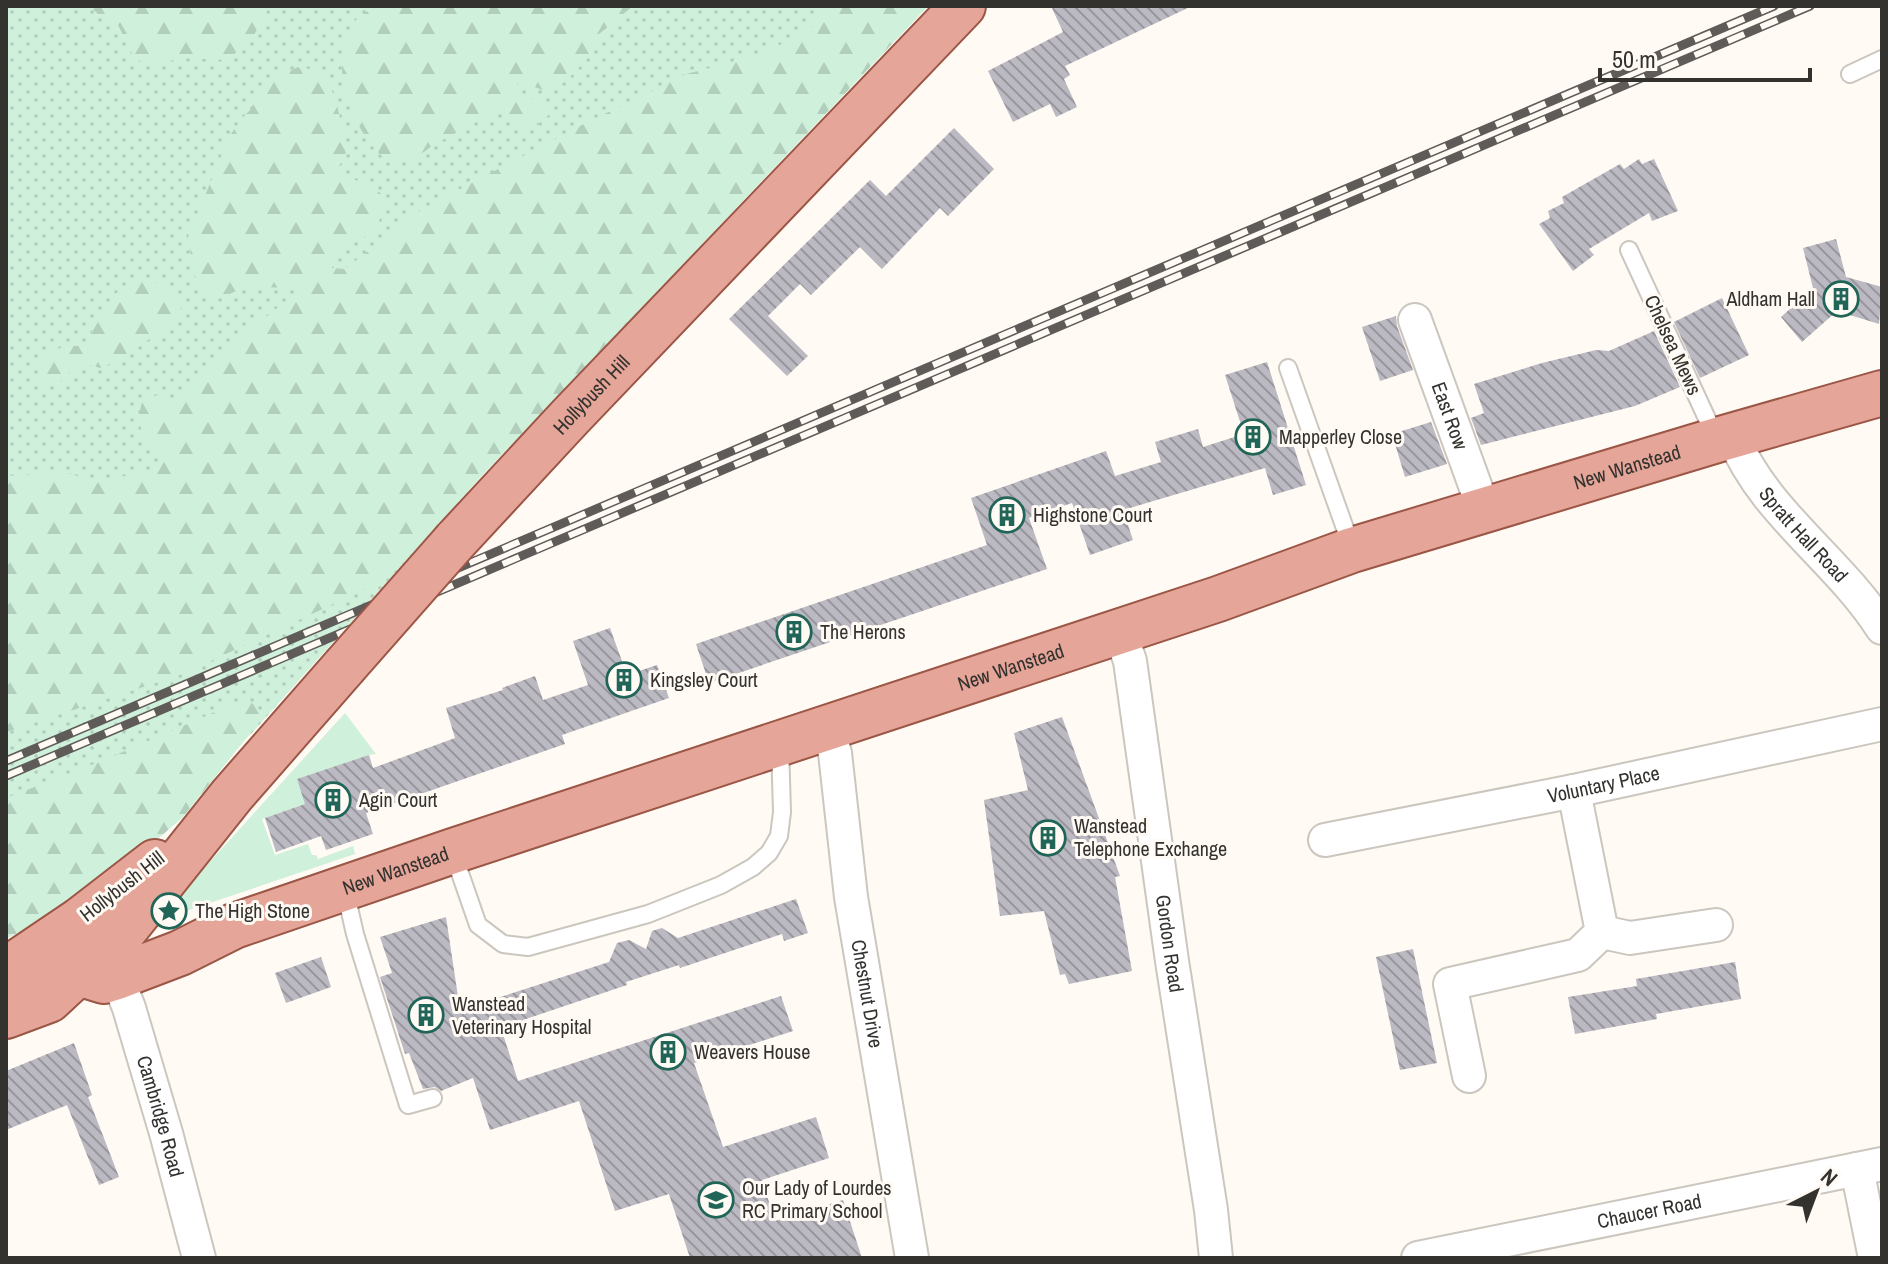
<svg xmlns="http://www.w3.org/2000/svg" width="1888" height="1264" viewBox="0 0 1888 1264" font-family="'Archivo Narrow',sans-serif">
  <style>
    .grass { fill: url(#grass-dots) }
    .forest { fill: url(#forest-firs) }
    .green { fill: #cff0db }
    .building { fill: url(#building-back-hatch) }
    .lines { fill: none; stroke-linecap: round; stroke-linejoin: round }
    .lane-casing { stroke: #cbc6be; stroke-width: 20 }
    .street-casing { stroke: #cbc6be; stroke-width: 36 }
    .primary-casing { stroke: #9b5646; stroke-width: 48 }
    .lane { stroke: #fff; stroke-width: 16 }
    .street { stroke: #fff; stroke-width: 32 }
    .primary { stroke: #e5a598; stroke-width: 44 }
    .rail-casing { stroke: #5e5b58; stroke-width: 9 }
    .rail { stroke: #fffaf4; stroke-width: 6; stroke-dasharray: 18; stroke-linecap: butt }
    .primary-bridge-casing { stroke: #9b5646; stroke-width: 48; stroke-linecap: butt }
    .primary-bridge { stroke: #e5a598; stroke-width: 44 }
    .labels { text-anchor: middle; stroke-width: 6; stroke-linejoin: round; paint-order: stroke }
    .poi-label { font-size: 20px; fill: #34322f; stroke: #fffaf4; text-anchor: start }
    .street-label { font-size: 20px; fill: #34322f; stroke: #fffaf4 }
  </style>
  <defs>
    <pattern id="grass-dots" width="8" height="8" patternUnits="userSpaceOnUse" patternTransform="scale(2)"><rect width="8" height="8" fill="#cff0db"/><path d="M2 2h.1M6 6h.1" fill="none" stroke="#b2cebc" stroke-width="1.8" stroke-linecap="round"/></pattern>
    <pattern id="forest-firs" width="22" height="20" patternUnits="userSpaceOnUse" patternTransform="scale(2)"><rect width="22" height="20" fill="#cff0db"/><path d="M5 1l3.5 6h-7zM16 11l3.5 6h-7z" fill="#b2cebc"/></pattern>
    <pattern id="building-back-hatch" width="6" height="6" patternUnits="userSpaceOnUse" patternTransform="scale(2)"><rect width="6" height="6" fill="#bbb9c1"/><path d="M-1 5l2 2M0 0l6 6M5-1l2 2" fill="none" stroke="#99979d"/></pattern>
  </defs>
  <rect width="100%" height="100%" fill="#fffaf4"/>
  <!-- grass -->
  <path class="grass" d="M6,6H928L484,473L251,734L6,939Z"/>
  <!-- forest -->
  <g class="forest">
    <path d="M90,6H270L248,46L223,60L186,58L148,65L134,58L118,25L100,16Z"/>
    <path d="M375,6H633L599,34L590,56L565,82L543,90L523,83L517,84L519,92L550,107L551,113L537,125L524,127L510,117L495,112L435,144L411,161L389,163C356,134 331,82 347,39C349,33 351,26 355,21C360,15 369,11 375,6Z"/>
    <path d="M820,6H928L484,473L387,579L183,674L6,732V476L69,473L96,483L149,470L165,456C146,435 132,430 143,400L158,395L175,401L189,389L200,371L300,289L248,286L218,299H211L194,275L188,237L229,137L241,119L250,110L266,83L298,67C304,68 312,69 317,71C337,81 344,137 346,157L337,168C350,185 370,177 385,199C383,212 380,225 369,234C352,248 337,241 332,268L345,269L422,209L582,125L686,74L764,54L816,24Z"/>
    <path d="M132,280L152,281L175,289L183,304L175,324L148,340L122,359L100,368L83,363L72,370L56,386H41L38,377L44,358L65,345L76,346L86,343C101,315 105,299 132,280Z"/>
    <path d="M247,698L264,716L183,817L80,907L35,924L6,939V798L102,761Z"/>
  </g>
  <!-- green -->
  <path class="green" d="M345,713L376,754L369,755L305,804L262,819L275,855L308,844L312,855H316L318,859L353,846L355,854L183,912L175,900Z"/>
  <!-- building -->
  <g class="building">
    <path d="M1051,6H1192L1065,66L1070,75L1064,79L1077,107L1056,117L1050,104L1013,122L988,71L1063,32Z"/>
    <path d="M954,128L994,169L948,216L940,208L882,269L860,247L811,295L800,284L768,316L808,356L787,376L729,319L870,180L886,196Z"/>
    <path d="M1639,159L1642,164L1654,159L1678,211L1652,221L1649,213L1589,249L1594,255L1573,271L1539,224L1550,218L1548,211L1564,203L1562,197L1620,164L1624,169Z"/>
    <path d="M1836,239L1846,277L1882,287L1879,324L1837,311L1802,342L1781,317L1813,288L1803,248Z"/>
    <path d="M1722,298L1749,355L1700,378L1674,322Z"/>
    <path d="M1396,316L1397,326L1413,370L1380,381L1362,327Z"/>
    <path d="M1654,331L1680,387L1635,406L1481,445L1471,418L1484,413L1474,384L1542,363L1596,350L1609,351Z"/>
    <path d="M1267,362L1306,485L1273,495L1265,468L1123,510L1133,540L1090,555L1072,503L1029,518L1047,569L709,683L696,644L987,545L971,498L1106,451L1115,476L1161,462L1155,442L1198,429L1203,447L1244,434L1225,375Z"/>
    <path d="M1431,422L1447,464L1405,477L1392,434Z"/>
    <path d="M610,628L627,675L657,665L669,698L562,735L565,744L366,813L373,834L326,850L321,836L276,852L265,818L305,804L297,779L369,755L373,768L455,738L446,708L503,690L502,688L535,676L543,700L588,685L573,641Z"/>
    <path d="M1062,717L1120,876L1115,877L1132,971L1069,984L1065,974L1060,975L1044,911L1000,916L984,800L1028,790L1014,733Z"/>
    <path d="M796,899L808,933L784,941L782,934L680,968L679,965L626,982L627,985L523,1020L524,1024L502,1031L518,1081L781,996L793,1031L694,1063L723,1147L816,1117L829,1158L762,1180L775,1221L843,1200L862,1258H690L669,1194L615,1211L579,1101L490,1130L473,1078L441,1091L435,1087L423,1089L409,1053L405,1054L380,977L392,973L380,937L446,917L460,1010L609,962L617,943L629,940L646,949L652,931L662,928L678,938Z"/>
    <path d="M1413,949L1437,1063L1400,1070L1376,957Z"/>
    <path d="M321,957L331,987L286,1003L275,973Z"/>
    <path d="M1735,962L1741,999L1656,1014L1657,1019L1575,1034L1568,997L1637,986L1636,979Z"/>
    <path d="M74,1043L92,1095L88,1097L119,1177L99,1185L67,1105L6,1130V1071Z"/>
  </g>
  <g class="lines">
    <defs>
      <g id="lane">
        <path d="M1850,74L1882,59"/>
        <path d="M1629,250L1716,438"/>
        <path d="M1288,368L1352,548"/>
        <path d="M453,853L478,925L503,944L528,947L648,914L721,885L753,867L769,853L779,836L782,812L780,745"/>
        <path d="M345,890L355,934L408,1105L433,1098"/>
      </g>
      <g id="street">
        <path id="s1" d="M1415,320L1484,510"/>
        <path id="s2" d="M1733,436C1762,511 1839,560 1882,628"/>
        <path id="s3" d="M1120,632L1130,661L1172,961L1211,1210L1216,1258"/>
        <path id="s4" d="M828,729L835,753L851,897L912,1258"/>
        <path id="s5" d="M1325,840L1574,791L1882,724"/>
        <path d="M1602,932L1630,938L1716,925"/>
        <path id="s6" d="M117,977L129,1008L166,1133L199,1258"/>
        <path d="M1469,1076L1450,984L1578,955L1602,932L1574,791"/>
        <path d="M1857,1169L1875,1258"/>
        <path id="s7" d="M1418,1258L1882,1164"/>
      </g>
      <g id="primary">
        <path id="s8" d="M455,541L570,417L963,6"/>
        <path d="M6,970L80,920L155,862"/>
        <path id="s9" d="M6,980L33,974L78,973L104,981L117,977L180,953L234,926L453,851L1218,599L1352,550L1717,440L1882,393"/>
        <path d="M6,1016L49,1000L78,973L111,947L232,795L344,667"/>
      </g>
    </defs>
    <!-- lane casing -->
    <use href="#lane" class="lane-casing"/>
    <!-- street casing -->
    <use href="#street" class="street-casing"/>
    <!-- primary casing -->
    <use href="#primary" class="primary-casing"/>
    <!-- lane -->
    <use href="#lane" class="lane"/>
    <!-- street -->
    <use href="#street" class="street"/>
    <!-- primary -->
    <use href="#primary" class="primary"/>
    <defs>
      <g id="rail">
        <path d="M6,761L1774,6"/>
        <path d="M6,776L1810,6"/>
      </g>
    </defs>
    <!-- rail casing -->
    <use href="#rail" class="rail-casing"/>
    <!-- rail -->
    <use href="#rail" class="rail"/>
    <defs>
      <path id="primary-bridge" d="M344,667L455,541"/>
    </defs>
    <!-- primary-bridge casing -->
    <use href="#primary-bridge" class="primary-bridge-casing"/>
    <!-- primary-bridge -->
    <use href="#primary-bridge" class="primary-bridge"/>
  </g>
  <!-- icons -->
  <defs>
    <symbol id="building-ring" viewBox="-11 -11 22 22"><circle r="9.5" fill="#fffaf4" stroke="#206557" stroke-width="1.5"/><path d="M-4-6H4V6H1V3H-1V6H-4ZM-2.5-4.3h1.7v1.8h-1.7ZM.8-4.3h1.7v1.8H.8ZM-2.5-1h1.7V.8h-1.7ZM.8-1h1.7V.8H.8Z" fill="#206557"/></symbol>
    <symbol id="sight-ring" viewBox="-11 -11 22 22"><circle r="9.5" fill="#fffaf4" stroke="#206557" stroke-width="1.5"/><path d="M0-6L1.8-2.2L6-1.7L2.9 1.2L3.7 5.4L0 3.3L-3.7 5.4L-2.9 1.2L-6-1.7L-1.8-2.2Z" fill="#206557"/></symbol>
    <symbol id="school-ring" viewBox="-11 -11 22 22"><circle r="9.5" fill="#fffaf4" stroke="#206557" stroke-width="1.5"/><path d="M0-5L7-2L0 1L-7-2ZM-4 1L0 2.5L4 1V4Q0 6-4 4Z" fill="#206557"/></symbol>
  </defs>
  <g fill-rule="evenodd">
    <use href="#building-ring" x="1821" y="279" width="40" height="40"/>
    <use href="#building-ring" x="1233" y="417" width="40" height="40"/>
    <use href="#building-ring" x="987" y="495" width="40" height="40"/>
    <use href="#building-ring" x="774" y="612" width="40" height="40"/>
    <use href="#building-ring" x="604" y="660" width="40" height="40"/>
    <use href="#building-ring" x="313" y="780" width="40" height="40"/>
    <use href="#building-ring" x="1028" y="818" width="40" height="40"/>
    <use href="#sight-ring" x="149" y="891" width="40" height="40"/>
    <use href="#building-ring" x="406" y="995" width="40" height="40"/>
    <use href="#building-ring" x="648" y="1032" width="40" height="40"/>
    <use href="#school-ring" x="696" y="1180" width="40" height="40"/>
  </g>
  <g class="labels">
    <!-- poi labels -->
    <g class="poi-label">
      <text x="1815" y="306" text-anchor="end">Aldham Hall</text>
      <text x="1279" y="444">Mapperley Close</text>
      <text x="1033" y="522">Highstone Court</text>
      <text x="820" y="639">The Herons</text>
      <text x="650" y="687">Kingsley Court</text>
      <text x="359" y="807">Agin Court</text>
      <text x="1074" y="833">Wanstead<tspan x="1074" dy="23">Telephone Exchange</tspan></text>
      <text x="195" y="918">The High Stone</text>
      <text x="452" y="1011">Wanstead<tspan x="452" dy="23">Veterinary Hospital</tspan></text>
      <text x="694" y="1059">Weavers House</text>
      <text x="742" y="1195">Our Lady of Lourdes<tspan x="742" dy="23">RC Primary School</tspan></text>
    </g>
    <!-- street labels -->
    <g class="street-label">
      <text transform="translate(1673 345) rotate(65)" y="7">Chelsea Mews</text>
      <text dy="7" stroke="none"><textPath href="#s8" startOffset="200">Hollybush Hill</textPath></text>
      <text dy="7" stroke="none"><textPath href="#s1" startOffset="102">East Row</textPath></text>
      <text dy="7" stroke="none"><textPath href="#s9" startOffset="1708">New Wanstead</textPath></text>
      <text dy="7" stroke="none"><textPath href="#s2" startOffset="122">Spratt Hall Road</textPath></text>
      <text dy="7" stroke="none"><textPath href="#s9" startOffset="1060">New Wanstead</textPath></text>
      <text dy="7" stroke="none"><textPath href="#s5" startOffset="284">Voluntary Place</textPath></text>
      <text dy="7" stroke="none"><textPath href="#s9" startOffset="412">New Wanstead</textPath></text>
      <text transform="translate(122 886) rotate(-38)" y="7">Hollybush Hill</text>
      <text dy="7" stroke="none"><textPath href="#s3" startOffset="316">Gordon Road</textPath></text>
      <text dy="7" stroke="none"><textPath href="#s4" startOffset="268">Chestnut Drive</textPath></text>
      <text dy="7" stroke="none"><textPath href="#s6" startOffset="146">Cambridge Road</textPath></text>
      <text dy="7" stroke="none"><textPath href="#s7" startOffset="236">Chaucer Road</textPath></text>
    </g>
  </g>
  <!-- border -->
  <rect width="1888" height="1264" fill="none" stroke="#34322f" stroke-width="16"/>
  <!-- north arrow -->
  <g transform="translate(1816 1192) rotate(42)" stroke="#fffaf4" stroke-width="6" paint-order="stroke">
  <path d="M0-6L14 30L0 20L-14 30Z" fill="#34322f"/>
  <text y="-12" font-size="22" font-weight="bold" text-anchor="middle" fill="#34322f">N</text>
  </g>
  <!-- scale -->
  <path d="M1600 68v12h210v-12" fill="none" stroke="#34322f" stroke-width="4"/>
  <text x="1612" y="68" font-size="24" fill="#34322f" stroke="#fffaf4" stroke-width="6" paint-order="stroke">50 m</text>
</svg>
